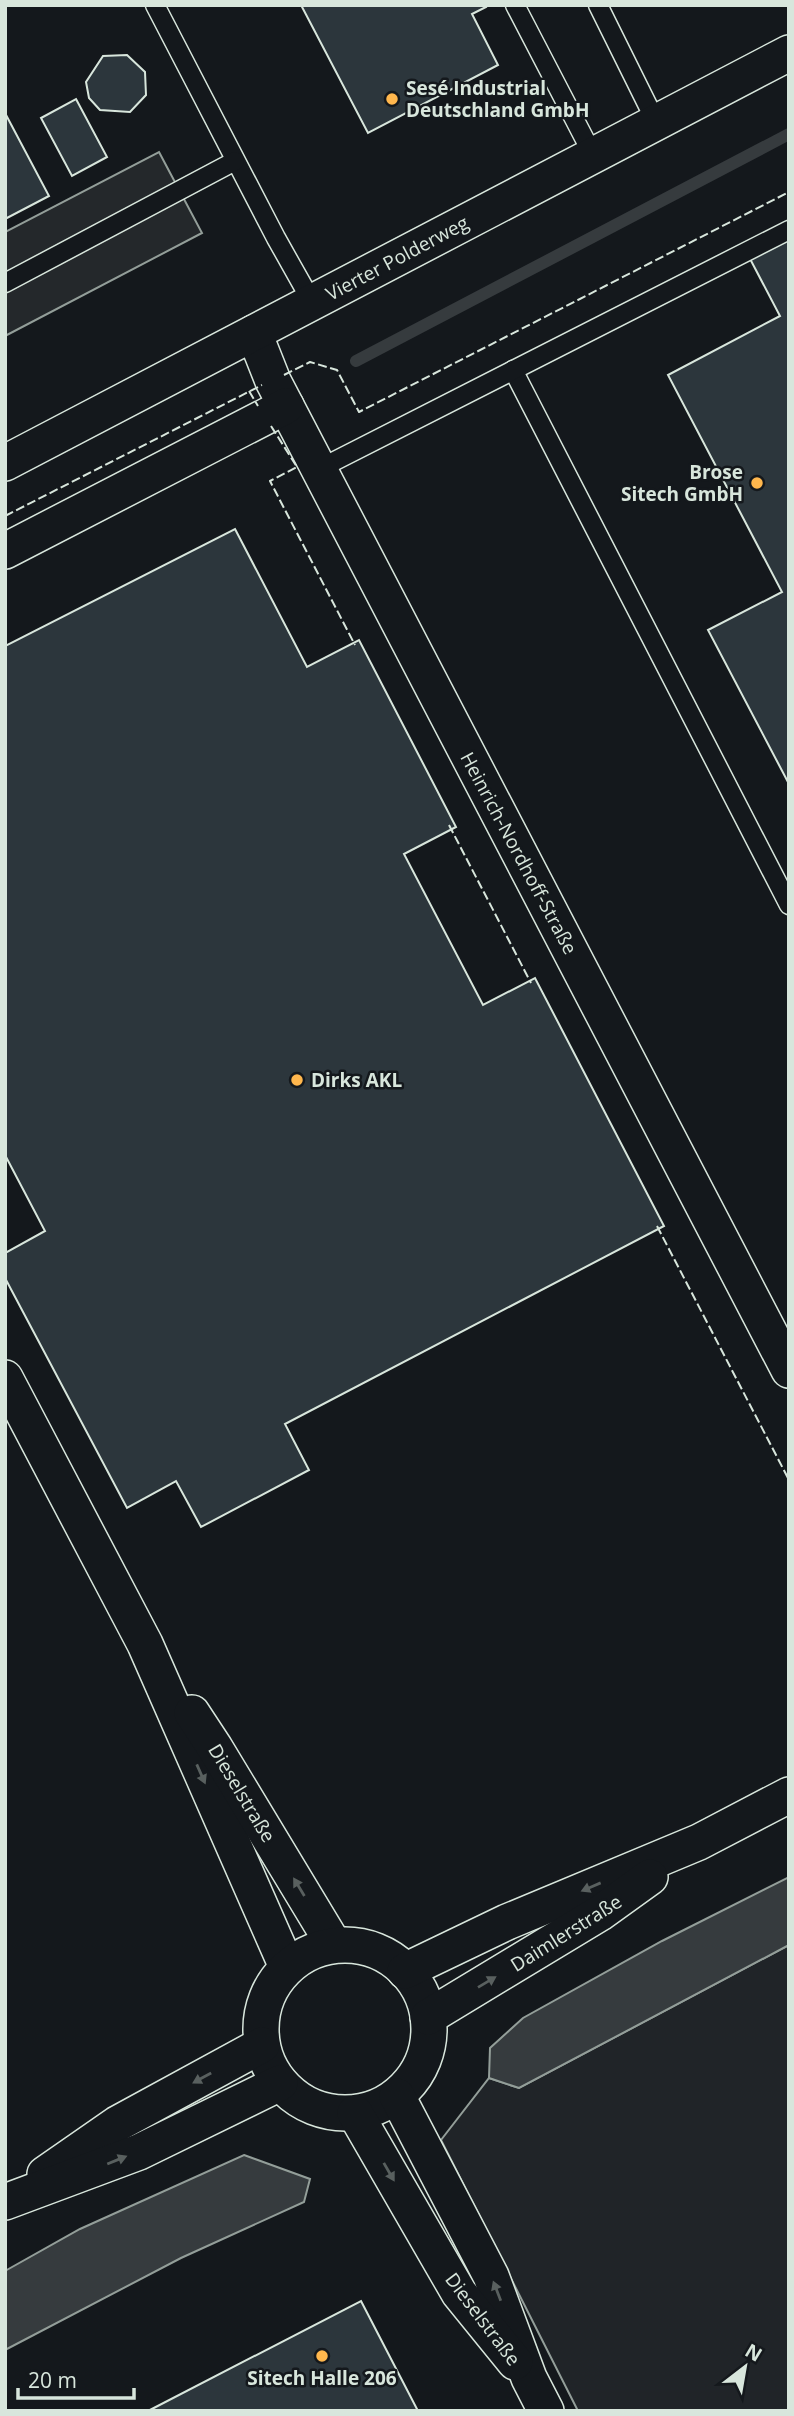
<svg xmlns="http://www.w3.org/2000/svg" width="794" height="2416" viewBox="0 0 794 2416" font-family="'Open Sans',sans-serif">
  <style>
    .green { fill: #202428; stroke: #939e99; stroke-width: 2 }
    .parking { fill: #24282b; stroke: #939e99; stroke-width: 2 }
    .water { fill: #363b3e; stroke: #939e99; stroke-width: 2 }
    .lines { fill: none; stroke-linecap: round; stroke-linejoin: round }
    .stream { stroke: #363b3e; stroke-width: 12 }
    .building { fill: #2c363c; stroke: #d8e6dc; stroke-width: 2 }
    .service-casing { stroke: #d8e6dc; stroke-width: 21 }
    .minor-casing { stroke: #d8e6dc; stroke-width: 38 }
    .service { stroke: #14181c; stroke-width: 18 }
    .minor { stroke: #14181c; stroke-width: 35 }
    .fence { stroke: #d8e6dc; stroke-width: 2; stroke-dasharray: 9 3.5; stroke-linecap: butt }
    .oneway { fill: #59605f }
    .poi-dot { fill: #ffb74d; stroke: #14181c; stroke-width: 2.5 }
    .labels { text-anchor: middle; stroke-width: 5; stroke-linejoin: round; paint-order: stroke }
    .poi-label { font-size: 19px; font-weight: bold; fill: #d8e6dc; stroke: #14181c; text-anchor: start }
    .street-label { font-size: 19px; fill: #d8e6dc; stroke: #14181c }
  </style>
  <rect width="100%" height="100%" fill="#14181c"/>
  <!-- green -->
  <path class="green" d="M789,1945V2411H578L441,2140L489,2078L519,2088Z"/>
  <!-- parking -->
  <path class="parking" d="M159,152L202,233L5,336V232Z"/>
  <!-- water -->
  <g class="water">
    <path d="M789,1877V1945L519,2088L489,2078L490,2048L523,2018L662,1941Z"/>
    <path d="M244,2155L310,2179L304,2202L181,2258L5,2350V2271L80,2229Z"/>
  </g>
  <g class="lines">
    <!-- stream -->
    <path class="stream" d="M356,361L789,134"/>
  </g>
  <!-- building -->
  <g class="building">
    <path d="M301,5H485L486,7L472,14L498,65L368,133Z"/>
    <path d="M127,55L145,72L146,95L130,112L100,110L89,98L86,82L103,56Z"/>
    <path d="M76,99L107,157L72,176L41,118Z"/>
    <path d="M5,113L49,196L5,219Z"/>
    <path d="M789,235V784L708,630L782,592L668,375L780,316L748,255Z"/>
    <path d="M235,529L307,667L359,640L456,827L404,854L483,1005L535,978L664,1226L285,1424L309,1470L201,1527L176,1481L127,1508L5,1278V1253L45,1231L5,1155V646Z"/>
    <path d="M361,2301L418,2411H148Z"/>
  </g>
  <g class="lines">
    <defs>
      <g id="service">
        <path d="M155,5L276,238L312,302"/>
        <path d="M515,5L593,155"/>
        <path d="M598,5L656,122"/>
        <path d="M5,283L235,161"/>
        <path d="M513,370L789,905"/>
        <path d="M319,469L789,230"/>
      </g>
      <g id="minor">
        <path d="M254,333L273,381L789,1370"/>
        <path d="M5,463L789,53"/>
        <path d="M5,551L286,406"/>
        <path d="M5,1378L145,1644L287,1967"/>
        <path d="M192,1713L215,1748L334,1945"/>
        <circle cx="345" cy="2029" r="84"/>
        <path d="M405,1971L507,1922L699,1842L789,1795"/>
        <path d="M428,2017L600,1913L650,1877"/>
        <path d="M397,2096L491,2276L529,2378L546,2411"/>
        <path d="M355,2113L459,2293L515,2362"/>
        <path d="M45,2174L117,2124L262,2045"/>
        <path d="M5,2202L139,2152L280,2083"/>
      </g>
    </defs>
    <!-- service casing -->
    <use href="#service" class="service-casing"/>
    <!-- minor casing -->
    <use href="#minor" class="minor-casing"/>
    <!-- service -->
    <use href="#service" class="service"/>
    <!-- minor -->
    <use href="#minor" class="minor"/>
    <!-- fence -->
    <g class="fence">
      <path d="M284,375L310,362L337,370L359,412L789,192"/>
      <path d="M249,391L258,406"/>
      <path d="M271,426L297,467L270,481L355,645"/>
      <path d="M5,516L262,385"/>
      <path d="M449,825L531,983"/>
      <path d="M657,1226L789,1480"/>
    </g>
  </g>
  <!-- one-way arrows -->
  <defs><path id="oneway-solid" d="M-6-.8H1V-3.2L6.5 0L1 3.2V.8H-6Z" transform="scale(1.75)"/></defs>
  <g class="oneway">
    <use href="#oneway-solid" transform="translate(201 1774) rotate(66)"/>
    <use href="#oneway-solid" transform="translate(299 1887) rotate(-121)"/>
    <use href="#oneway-solid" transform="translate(591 1887) rotate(157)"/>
    <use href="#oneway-solid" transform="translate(487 1982) rotate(-31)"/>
    <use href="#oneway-solid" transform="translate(202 2078) rotate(151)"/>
    <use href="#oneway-solid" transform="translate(117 2160) rotate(-22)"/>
    <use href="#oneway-solid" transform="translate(389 2172) rotate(60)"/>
    <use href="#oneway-solid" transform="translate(497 2291) rotate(-111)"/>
  </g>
  <!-- markers -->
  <g class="poi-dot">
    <circle cx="392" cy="99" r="7"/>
    <circle cx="757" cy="483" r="7"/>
    <circle cx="297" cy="1080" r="7"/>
    <circle cx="322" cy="2356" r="7"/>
  </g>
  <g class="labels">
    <!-- poi labels -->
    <g class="poi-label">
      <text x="406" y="95">Sesé Industrial<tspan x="406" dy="22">Deutschland GmbH</tspan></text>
      <text x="743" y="479" text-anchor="end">Brose<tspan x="743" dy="22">Sitech GmbH</tspan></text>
      <text x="311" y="1087">Dirks AKL</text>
      <text x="322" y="2385" text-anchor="middle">Sitech Halle 206</text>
    </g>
    <!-- street labels -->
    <g class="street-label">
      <text transform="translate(397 258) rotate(-28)" y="7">Vierter Polderweg</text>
      <text transform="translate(519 853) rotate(62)" y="7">Heinrich-Nordhoff-Straße</text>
      <text transform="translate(242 1793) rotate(59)" y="7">Dieselstraße</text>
      <text transform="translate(566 1933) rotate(-32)" y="7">Daimlerstraße</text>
      <text transform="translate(483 2319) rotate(53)" y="7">Dieselstraße</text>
    </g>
  </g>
  <!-- border -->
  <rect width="794" height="2416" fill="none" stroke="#d8e6dc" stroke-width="14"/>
  <!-- north arrow -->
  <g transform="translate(745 2367) rotate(31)" stroke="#14181c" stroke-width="5" paint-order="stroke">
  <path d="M0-5L12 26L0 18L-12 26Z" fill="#d8e6dc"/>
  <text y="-10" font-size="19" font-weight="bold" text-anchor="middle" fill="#d8e6dc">N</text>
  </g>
  <!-- scale -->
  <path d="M18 2388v10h116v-10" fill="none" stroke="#d8e6dc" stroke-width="3.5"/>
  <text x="28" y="2388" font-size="21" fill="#d8e6dc" stroke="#14181c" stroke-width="5" paint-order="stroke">20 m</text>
</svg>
